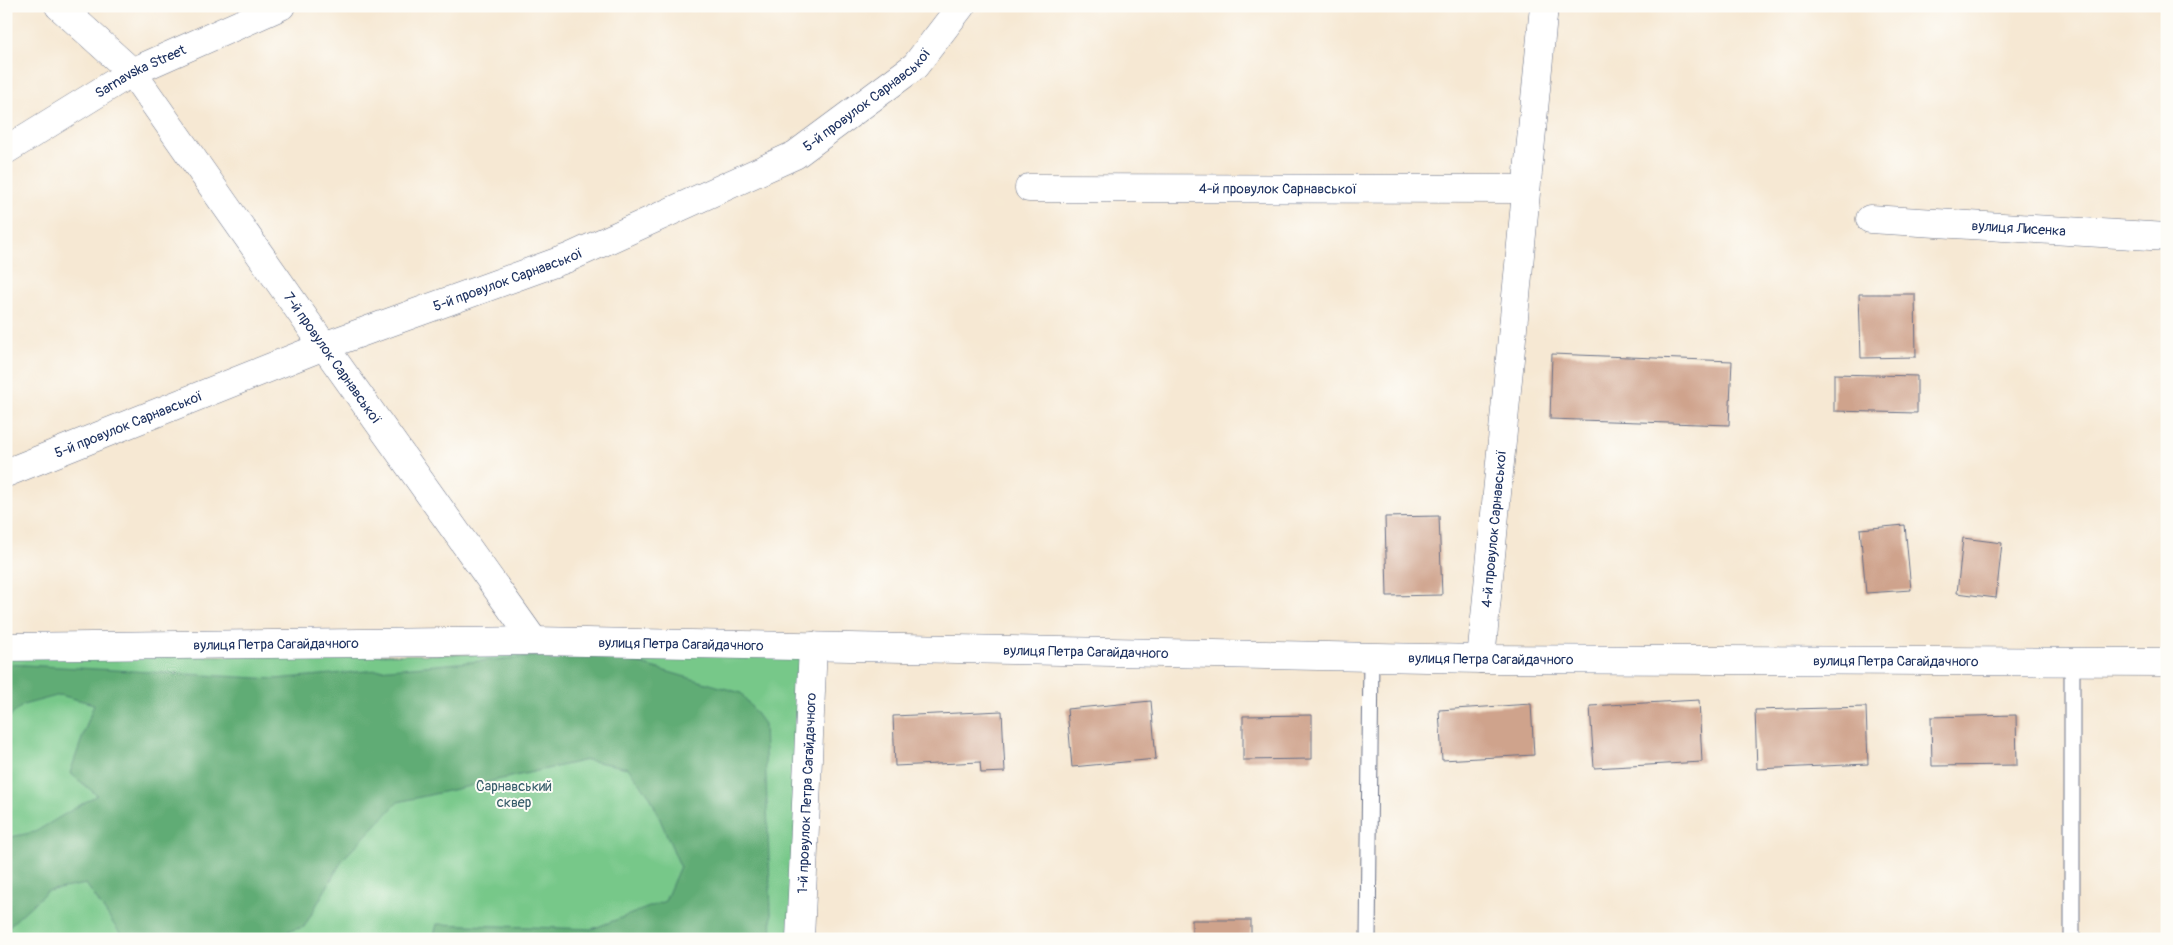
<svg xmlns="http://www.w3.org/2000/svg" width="2173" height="945" viewBox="0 0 2173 945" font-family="Pangolin,sans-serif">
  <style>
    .green { fill: #77c889; stroke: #497c74 }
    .forest { fill: #61ac75; stroke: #3e6e6a }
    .building { fill: #cfa38c }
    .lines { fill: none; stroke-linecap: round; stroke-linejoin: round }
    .lane-casing { stroke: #687087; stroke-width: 17 }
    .street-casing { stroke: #687087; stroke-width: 29 }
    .secondary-casing { stroke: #687087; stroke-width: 29 }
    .lane { stroke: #fff; stroke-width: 15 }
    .street { stroke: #fff; stroke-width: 28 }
    .secondary { stroke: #fff; stroke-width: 28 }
    .labels { text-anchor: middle; stroke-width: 4; stroke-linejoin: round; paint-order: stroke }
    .street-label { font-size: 14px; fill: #1b2f5e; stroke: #fdfcf7 }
    .park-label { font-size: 14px; fill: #375d6b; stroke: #fdfcf7 }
  </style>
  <rect width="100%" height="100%" fill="#fdfcf7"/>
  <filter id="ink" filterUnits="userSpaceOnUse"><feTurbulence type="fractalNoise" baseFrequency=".02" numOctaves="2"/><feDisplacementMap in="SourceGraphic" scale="10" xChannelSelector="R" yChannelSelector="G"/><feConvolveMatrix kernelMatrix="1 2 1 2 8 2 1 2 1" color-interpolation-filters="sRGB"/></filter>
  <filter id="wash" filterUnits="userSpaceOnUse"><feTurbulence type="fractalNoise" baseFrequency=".0096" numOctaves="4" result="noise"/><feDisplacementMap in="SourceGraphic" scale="20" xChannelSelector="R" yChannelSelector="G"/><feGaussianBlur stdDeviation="1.12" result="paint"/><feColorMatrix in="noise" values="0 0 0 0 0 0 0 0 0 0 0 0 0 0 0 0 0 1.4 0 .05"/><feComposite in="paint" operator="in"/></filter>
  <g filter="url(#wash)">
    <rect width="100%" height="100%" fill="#f6e8d3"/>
    <!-- green -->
    <path class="green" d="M808,652L795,939H6V657Z"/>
    <!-- forest -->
    <path class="forest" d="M596,651L741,693L764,724L772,939H433L437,924L592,929L665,901L680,866L650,796L628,768L587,760L398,802L343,859L304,927L258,939H124L86,884L47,891L6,929V838L35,832L97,795L70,773L94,704L60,695L23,705L6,720V664L275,679Z"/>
    <g id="blocks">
      <!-- building -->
      <g class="building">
        <path d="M1859,294H1915L1916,357L1861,358Z"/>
        <path d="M1552,354L1732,361L1729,425L1550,419Z"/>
        <path d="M1834,374L1917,376V413L1834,411Z"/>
        <path d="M1439,516L1442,595L1387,596L1385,517Z"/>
        <path d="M1905,525L1911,590L1866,593L1860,529Z"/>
        <path d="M1963,538L2002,543L1996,598L1957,593Z"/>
        <path d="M1699,700L1702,762L1594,768L1590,706Z"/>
        <path d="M1151,701L1156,759L1072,767L1067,709Z"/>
        <path d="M1531,704L1534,755L1442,760L1439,710Z"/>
        <path d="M1866,707L1868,764L1757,769L1755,710Z"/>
        <path d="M1002,711L1005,772L981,773L980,762L895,766L893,716Z"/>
        <path d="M1312,715V759L1243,760V716Z"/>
        <path d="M2016,715L2017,765L1932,766L1931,717Z"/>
        <rect x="1192" y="920" width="59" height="19"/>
      </g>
    </g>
  </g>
  <g filter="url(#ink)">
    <use href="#blocks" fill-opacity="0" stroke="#687087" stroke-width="1"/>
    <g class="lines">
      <defs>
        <g id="lane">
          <path d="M2072,661V939"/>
          <path d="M1368,939L1371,657"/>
        </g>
        <g id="street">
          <path id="s1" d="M59,6L132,72L324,346L534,641"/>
          <path id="s2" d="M1029,188L1526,189"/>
          <path id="s3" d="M1870,219L2167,237"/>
          <path id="s4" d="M6,473L324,346L568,258L795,155L915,66L961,6"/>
          <path id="s5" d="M6,647L534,641L1481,659L2167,662"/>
          <path id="s6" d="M1481,659L1544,6"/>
          <path id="s7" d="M800,939L813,646"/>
        </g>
        <g id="secondary">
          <path id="s8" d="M6,150L132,72L281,6"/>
        </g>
      </defs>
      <!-- lane casing -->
      <use href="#lane" class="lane-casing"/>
      <!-- street casing -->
      <use href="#street" class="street-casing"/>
      <!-- secondary casing -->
      <use href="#secondary" class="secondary-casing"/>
      <!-- lane -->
      <use href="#lane" class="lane"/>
      <!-- street -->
      <use href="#street" class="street"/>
      <!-- secondary -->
      <use href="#secondary" class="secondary"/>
    </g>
  </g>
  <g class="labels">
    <!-- street labels -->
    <g class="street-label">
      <text dy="5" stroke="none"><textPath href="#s8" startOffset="156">Sarnavska Street</textPath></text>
      <text dy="5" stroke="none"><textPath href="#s4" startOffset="942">5-й провулок Сарнавської</textPath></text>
      <text dy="5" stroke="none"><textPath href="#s2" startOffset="249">4-й провулок Сарнавської</textPath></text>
      <text dy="5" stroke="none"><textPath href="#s3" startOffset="149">вулиця Лисенка</textPath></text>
      <text dy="5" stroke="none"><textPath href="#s4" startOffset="538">5-й провулок Сарнавської</textPath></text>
      <text dy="5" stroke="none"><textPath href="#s1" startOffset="448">7-й провулок Сарнавської</textPath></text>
      <text dy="5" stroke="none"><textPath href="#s4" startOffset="132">5-й провулок Сарнавської</textPath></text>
      <text dy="5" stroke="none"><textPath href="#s6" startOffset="131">4-й провулок Сарнавської</textPath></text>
      <text dy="5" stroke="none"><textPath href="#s5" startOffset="270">вулиця Петра Сагайдачного</textPath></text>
      <text dy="5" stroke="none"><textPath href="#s5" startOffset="675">вулиця Петра Сагайдачного</textPath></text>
      <text dy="5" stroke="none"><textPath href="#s5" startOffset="1080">вулиця Петра Сагайдачного</textPath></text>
      <text dy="5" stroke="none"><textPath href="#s5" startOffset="1485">вулиця Петра Сагайдачного</textPath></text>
      <text dy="5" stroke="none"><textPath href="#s5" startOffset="1890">вулиця Петра Сагайдачного</textPath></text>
      <text dy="5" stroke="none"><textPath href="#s7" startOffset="146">1-й провулок Петра Сагайдачного</textPath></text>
    </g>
    <!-- park labels -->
    <g class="park-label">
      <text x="514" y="791">Сарнавський<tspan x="514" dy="16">сквер</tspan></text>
    </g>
  </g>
  <!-- margin -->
  <rect width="2173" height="945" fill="none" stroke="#fdfcf7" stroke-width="25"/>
</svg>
